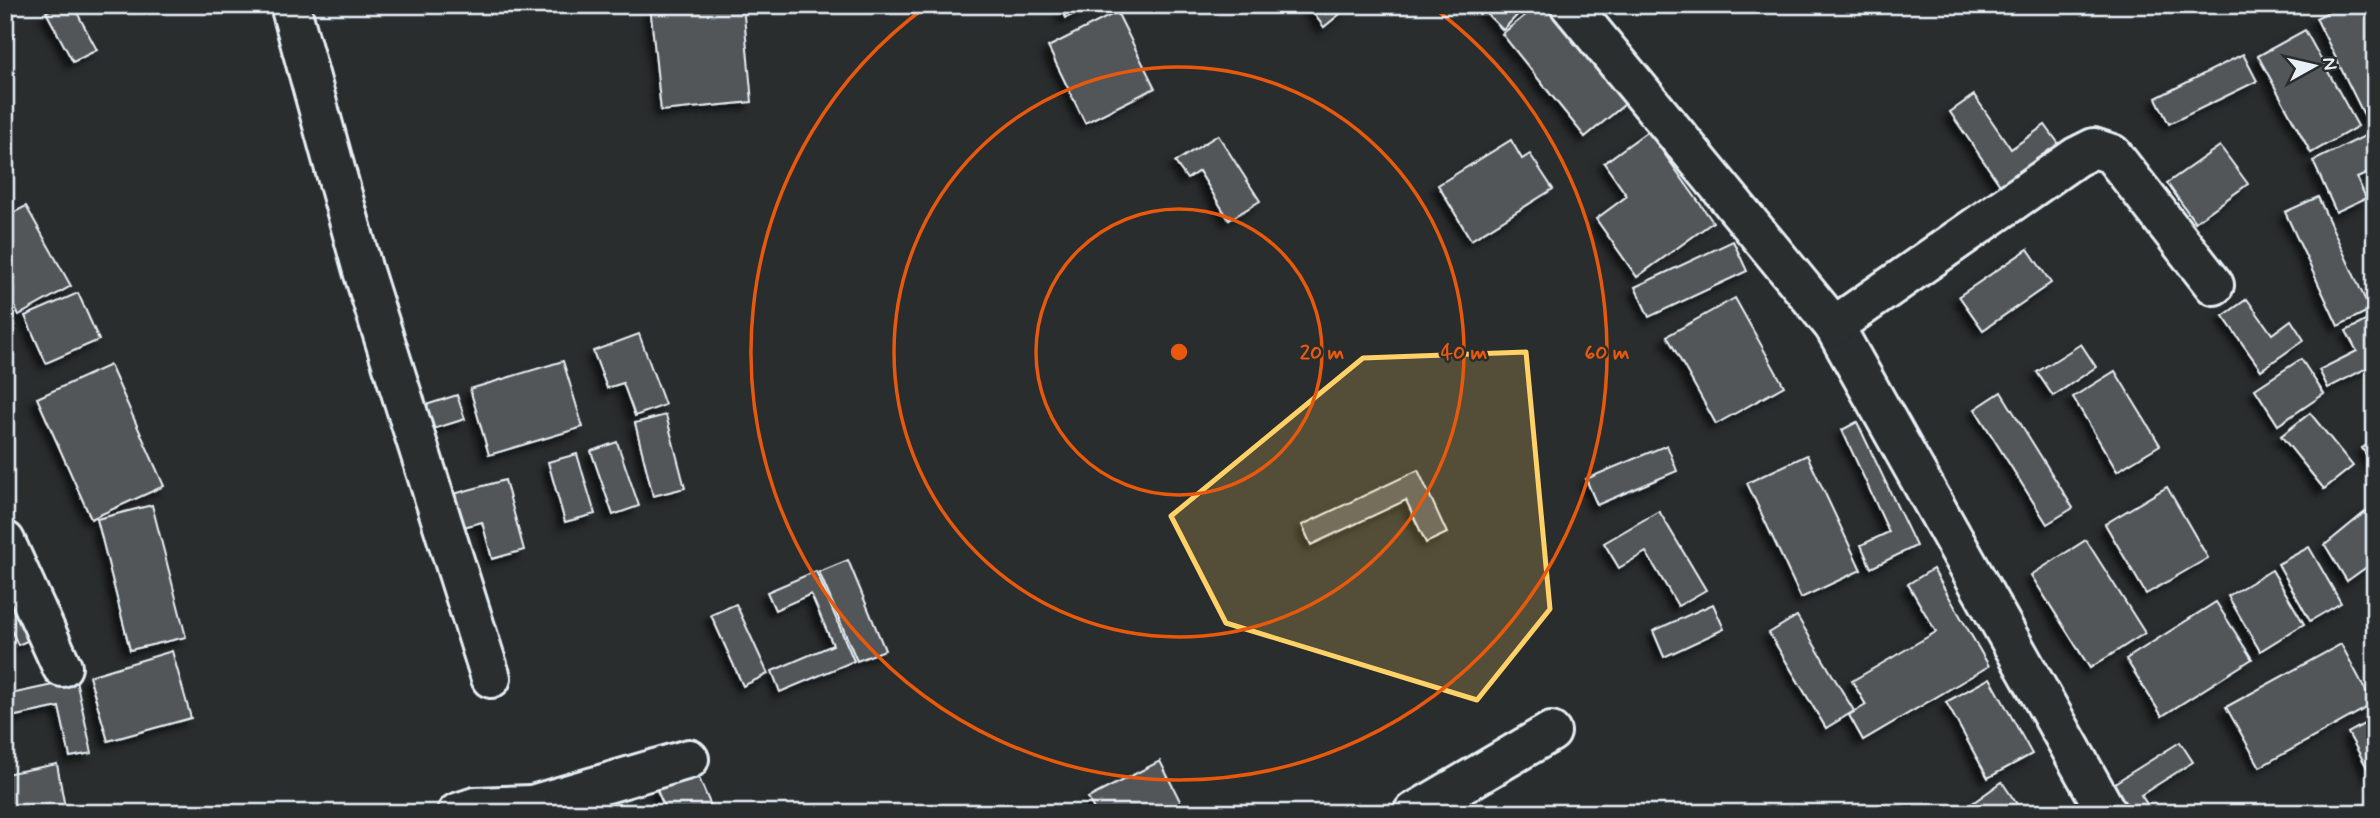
<svg xmlns="http://www.w3.org/2000/svg" width="2380" height="818" viewBox="0 0 2380 818" font-family="Mynerve,sans-serif">
  <style>
    .building { fill: #535759; stroke: #e8f1f8; stroke-width: 2; filter: url(#shadow) }
    .lines { fill: none; stroke-linecap: round; stroke-linejoin: round }
    .minor-casing { stroke: #e8f1f8; stroke-width: 44 }
    .minor { stroke: #2a2d2e; stroke-width: 38 }
    .marked { fill: #ffd166; fill-opacity: 0.2; stroke: #ffd166; stroke-width: 5; stroke-linejoin: round }
    .ring { fill: none; stroke: #e8590c; stroke-width: 3.5 }
    .centre { fill: #e8590c; stroke: #2a2d2e; stroke-width: 3.5 }
    .ring-label { font-size: 21px; text-anchor: middle; font-weight: bold; fill: #e8590c; stroke: #2a2d2e; stroke-width: 5; stroke-linejoin: round; paint-order: stroke }
  </style>
  <defs>
    <filter id="shadow"><feDropShadow dx="-6" dy="6" stdDeviation="3.5" flood-color="#0009"/></filter>
  </defs>
  <rect width="100%" height="100%" fill="#2a2d2e"/>
  <filter id="ink" filterUnits="userSpaceOnUse"><feTurbulence type="fractalNoise" baseFrequency=".0143" numOctaves="2"/><feDisplacementMap in="SourceGraphic" scale="14" xChannelSelector="R" yChannelSelector="G"/><feConvolveMatrix kernelMatrix="1 2 1 2 8 2 1 2 1" color-interpolation-filters="sRGB"/></filter>
  <g filter="url(#ink)">
    <!-- building -->
    <g class="building">
      <path d="M59,5H73L97,50L73,62L46,12Z"/>
      <path d="M650,5H743L752,102L661,111Z"/>
      <path d="M1060,5H1093L1066,18Z"/>
      <path d="M1307,5H1351L1324,27Z"/>
      <path d="M1478,5H1527L1503,30Z"/>
      <path d="M1538,5H1554L1630,100L1585,137L1502,34Z"/>
      <path d="M2343,5H2368L2375,18V117L2367,121L2316,18Z"/>
      <path d="M1117,12L1155,88L1085,123L1048,47Z"/>
      <path d="M2305,30L2358,126L2311,153L2258,56Z"/>
      <path d="M2243,54L2257,81L2169,124L2156,98Z"/>
      <path d="M1974,95L2011,149L2045,125L2059,144L2000,185L1950,112Z"/>
      <path d="M1648,131L1713,222L1637,277L1596,219L1627,196L1604,163Z"/>
      <path d="M2375,131V170L2357,178L2366,198L2336,212L2313,161Z"/>
      <path d="M1218,135L1260,201L1229,220L1199,171L1187,179L1175,162Z"/>
      <path d="M1511,140L1522,159L1530,154L1553,189L1471,240L1438,185Z"/>
      <path d="M2220,146L2248,184L2195,222L2167,183Z"/>
      <path d="M2318,197L2370,310L2338,326L2285,212Z"/>
      <path d="M26,206L71,286L19,315L5,291V217Z"/>
      <path d="M1733,241L1747,271L1649,317L1635,287Z"/>
      <path d="M2028,249L2051,283L1983,330L1959,296Z"/>
      <path d="M78,293L99,340L46,363L25,316Z"/>
      <path d="M1735,298L1784,386L1716,424L1667,336Z"/>
      <path d="M2247,299L2272,334L2291,320L2304,340L2261,370L2223,316Z"/>
      <path d="M2371,318L2375,325V364L2328,388L2319,370L2357,351L2346,331Z"/>
      <path d="M639,334L665,405L635,416L623,383L607,388L593,351Z"/>
      <path d="M2081,344L2096,367L2053,396L2037,372Z"/>
      <path d="M2301,359L2324,394L2278,425L2255,389Z"/>
      <path d="M563,361L583,427L489,455L470,389Z"/>
      <path d="M110,365L164,486L91,519L37,398Z"/>
      <path d="M2115,371L2160,445L2117,471L2073,397Z"/>
      <path d="M2001,392L2073,508L2047,524L1975,409Z"/>
      <path d="M457,395L465,419L430,430L423,406Z"/>
      <path d="M2310,413L2353,466L2324,489L2281,436Z"/>
      <path d="M666,415L685,488L653,496L635,423Z"/>
      <path d="M1857,422L1916,546L1871,568L1861,545L1889,532L1842,430Z"/>
      <path d="M2375,440V469L2362,448Z"/>
      <path d="M617,442L639,506L613,515L591,451Z"/>
      <path d="M1667,445L1677,471L1597,505L1586,479Z"/>
      <path d="M577,454L595,514L565,522L548,462Z"/>
      <path d="M1807,455L1861,570L1801,598L1747,483Z"/>
      <path d="M1418,470L1447,533L1426,543L1406,500L1311,545L1302,525Z"/>
      <path d="M505,480L524,550L492,559L482,522L449,531L439,498Z"/>
      <path d="M2167,487L2208,558L2146,594L2105,524Z"/>
      <path d="M152,505L186,637L130,650L97,519Z"/>
      <path d="M2370,508L2375,511V561L2347,581L2325,545Z"/>
      <path d="M1659,511L1706,590L1678,606L1646,552L1619,568L1604,543Z"/>
      <path d="M2086,540L2145,633L2090,668L2031,575Z"/>
      <path d="M2309,547L2341,603L2310,621L2278,564Z"/>
      <path d="M848,560L885,650L857,661L819,572Z"/>
      <path d="M5,569L38,636L18,645L5,616Z"/>
      <path d="M1933,569L1989,666L1863,740L1849,715L1866,705L1852,681L1936,632L1908,584Z"/>
      <path d="M2272,570L2304,624L2260,651L2228,596Z"/>
      <path d="M816,571L854,661L780,692L772,671L833,645L811,594L775,610L767,592Z"/>
      <path d="M2216,602L2252,659L2162,716L2126,659Z"/>
      <path d="M736,604L768,674L743,686L711,615Z"/>
      <path d="M1713,604L1724,629L1664,657L1653,631Z"/>
      <path d="M1797,616L1854,711L1826,728L1769,633Z"/>
      <path d="M2341,644L2373,704L2260,767L2226,707Z"/>
      <path d="M172,651L191,718L108,741L89,676Z"/>
      <path d="M1990,678L2032,754L1988,778L1946,702Z"/>
      <path d="M76,680L92,753L70,757L59,707L11,717L6,695Z"/>
      <path d="M2375,718V782L2348,733Z"/>
      <path d="M2180,742L2193,762L2141,795L2153,813H2120L2105,789Z"/>
      <path d="M1160,761L1186,813H1096L1088,798Z"/>
      <path d="M57,764L66,813H5V774Z"/>
      <path d="M696,771L714,813H667L656,788Z"/>
      <path d="M2002,782L2023,813H1970L1967,807Z"/>
    </g>
    <g class="lines">
      <defs>
        <g id="minor">
          <path d="M290,5L363,271L491,678"/>
          <path d="M1570,5L1834,326L2107,813"/>
          <path d="M1834,326L2076,157L2094,148L2112,154L2214,285"/>
          <path d="M5,541L62,667"/>
          <path d="M532,805L689,759"/>
          <path d="M457,813L475,807L532,805L534,813"/>
          <path d="M1413,813L1551,732"/>
        </g>
      </defs>
      <!-- minor casing -->
      <use href="#minor" class="minor-casing"/>
      <!-- minor -->
      <use href="#minor" class="minor"/>
    </g>
  </g>
  <!-- marked area -->
  <path class="marked" d="M1526,352L1550,609L1477,700L1226,623L1171,516L1363,358Z"/>
  <!-- distance rings -->
  <g class="ring">
    <circle cx="1179" cy="352" r="143"/>
    <circle cx="1179" cy="352" r="285"/>
    <path d="M1431 6A428 428 0 1 1 927 6"/>
  </g>
  <circle cx="1179" cy="352" r="10" class="centre"/>
  <g class="ring-label">
    <text x="1322" y="359">20 m</text>
    <text x="1464" y="359">40 m</text>
    <text x="1607" y="359">60 m</text>
  </g>
  <!-- margin -->
  <rect width="2380" height="818" fill="none" stroke="#2a2d2e" stroke-width="28"/>
  <rect x="14" y="14" width="2352" height="790" fill="none" stroke="#e8f1f8" stroke-width="2.5" filter="url(#ink)"/>
  <!-- north arrow -->
  <g transform="translate(2314 66) rotate(82)" stroke="#2a2d2e" stroke-width="5" paint-order="stroke">
  <path d="M0-5L12 26L0 18L-12 26Z" fill="#e8f1f8"/>
  <text y="-10" font-size="19" font-weight="bold" text-anchor="middle" fill="#e8f1f8">N</text>
  </g>
</svg>
